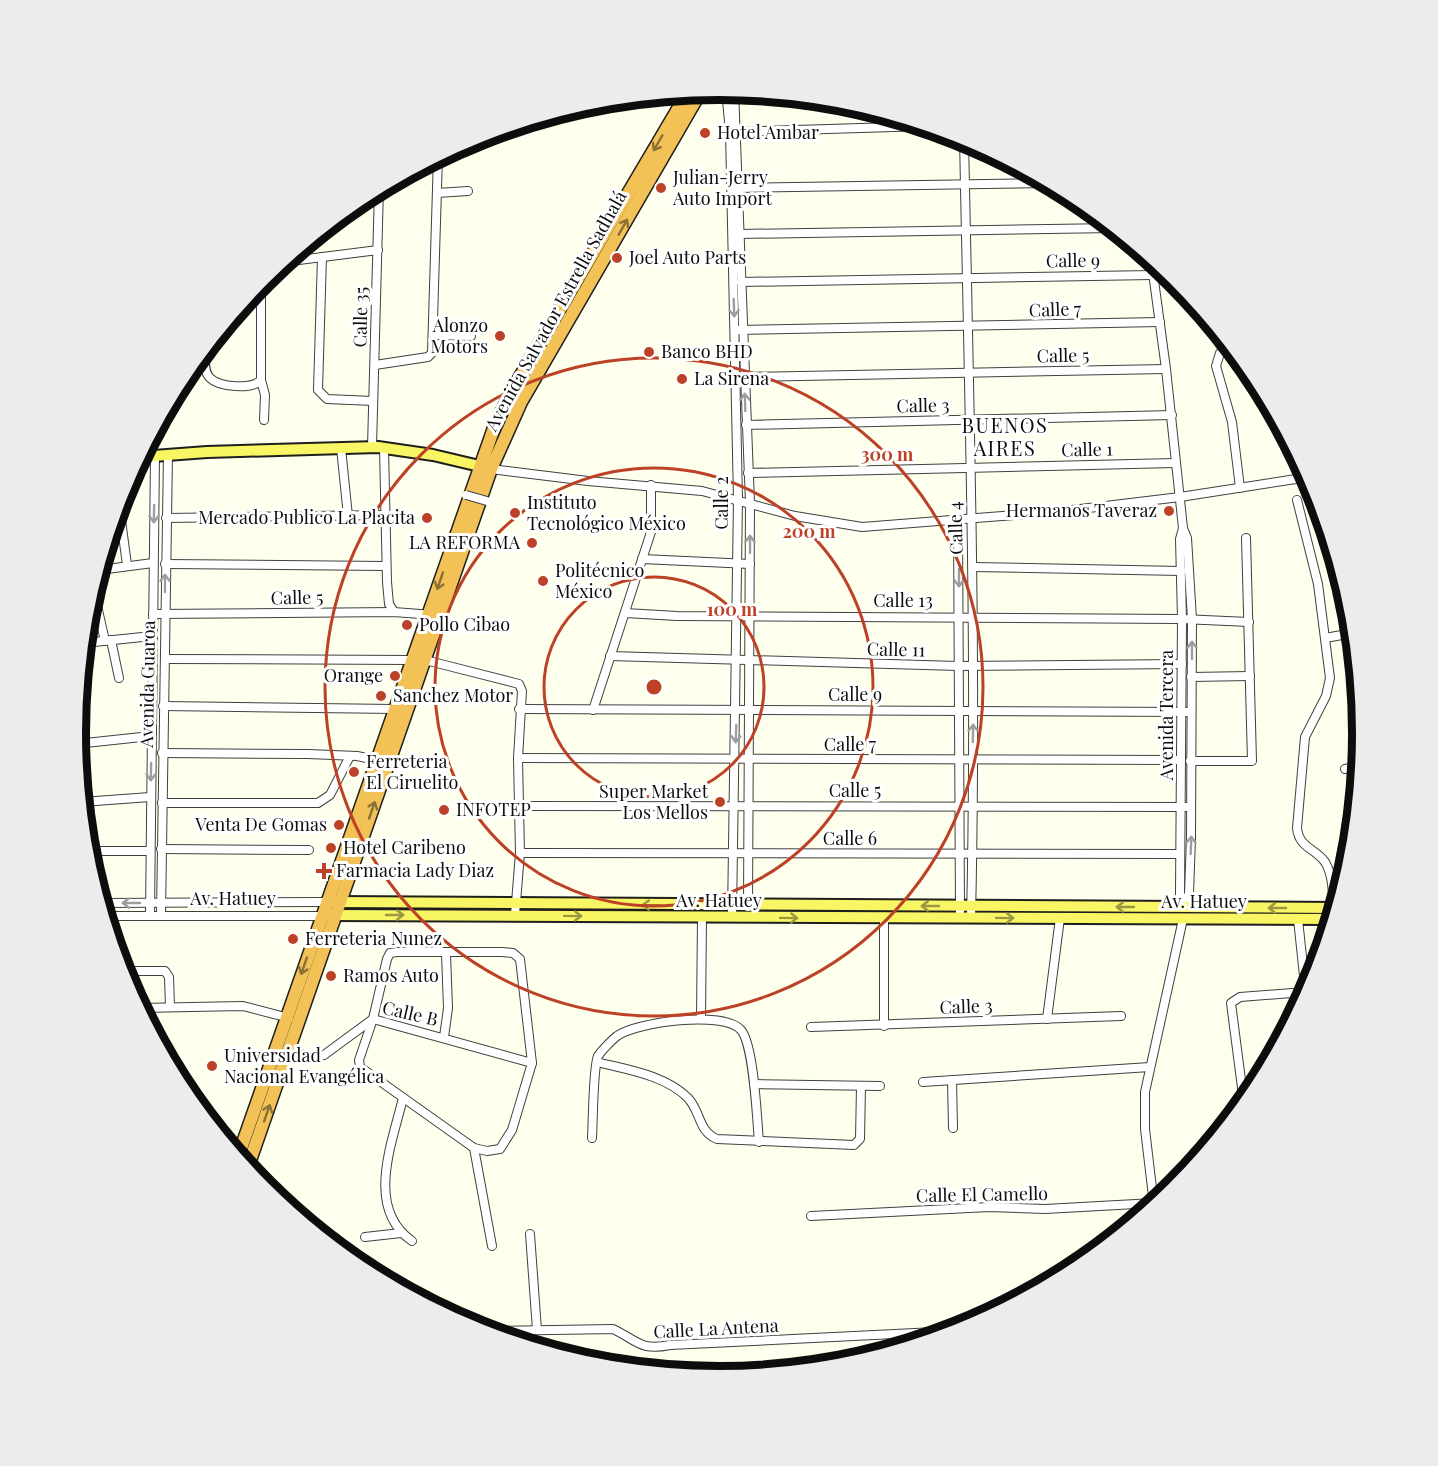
<svg xmlns="http://www.w3.org/2000/svg" width="1438" height="1466" viewBox="0 0 1438 1466" font-family="'Playfair Display',serif">
  <style>
    .lines { fill: none; stroke-linecap: round; stroke-linejoin: round }
    .minor-casing { stroke: #404040; stroke-width: 10 }
    .major-casing { stroke: #1e1e1e; stroke-width: 14 }
    .highway-casing { stroke: #1e1e1e; stroke-width: 15 }
    .minor { stroke: #fff; stroke-width: 8 }
    .major { stroke: #f8f664; stroke-width: 10 }
    .highway { stroke: #f3c256; stroke-width: 12 }
    .minor-bridge-casing { stroke: #404040; stroke-width: 10; stroke-linecap: butt }
    .minor-bridge { stroke: #fff; stroke-width: 8 }
    .oneway { stroke: #8c7135 }
    .oneway2 { stroke: #9e9e9e }
    .oneway3 { stroke: #9a9941 }
    .ring { fill: none; stroke: #bc4126; stroke-width: 3 }
    .poi-dot { fill: #bc4126; stroke: #fff; stroke-width: 2 }
    .labels { text-anchor: middle; stroke-width: 6; stroke-linejoin: round; paint-order: stroke }
    .poi-label { font-size: 18px; fill: #0d0d0d; stroke: #fff; text-anchor: start }
    .street-label { font-size: 18px; fill: #0d0d0d; stroke: #fff }
    .neighbourhood-label { font-size: 20px; letter-spacing: 1.5px; fill: #0d0d0d; stroke: #fff }
    .rim { fill: none; stroke: #0d0d0d; stroke-width: 8 }
    .centre { fill: #bc4126; stroke: #fff; stroke-width: 3 }
    .ring-label { font-size: 18px; text-anchor: middle; font-weight: bold; fill: #bc4126; stroke: #fff; stroke-width: 6; stroke-linejoin: round; paint-order: stroke }
  </style>
  <rect width="100%" height="100%" fill="#feffec"/>
  <g class="lines">
    <defs>
      <g id="minor">
        <path d="M726,90L730,132L738,499L732,917"/>
        <path d="M734,90L750,503L748,907"/>
        <path d="M731,132L927,126"/>
        <path d="M964,137C969,397 977,658 971,918"/>
        <path d="M738,188L1049,183"/>
        <path d="M437,193L468,191"/>
        <path d="M739,234L1114,228"/>
        <path d="M322,257L318,390L327,399L373,401"/>
        <path d="M1151,258L1166,369L1183,528L1187,538L1192,619L1191,838L1189,893L1184,907"/>
        <path d="M283,262L378,250"/>
        <path d="M741,282L1153,275"/>
        <path d="M738,330L1160,322"/>
        <path d="M433,335L471,336"/>
        <path d="M1231,347L1220,353L1216,366L1232,422L1240,488"/>
        <path d="M205,349C205,358 203,371 210,378C219,387 252,390 261,380V281"/>
        <path d="M375,365L428,357L432,353L438,156"/>
        <path d="M744,377L1166,369"/>
        <path d="M261,380L265,395L264,420"/>
        <path d="M167,405L168,409"/>
        <path d="M746,425L1172,415"/>
        <path d="M372,447L379,188"/>
        <path d="M341,448L348,516"/>
        <path d="M384,448L387,582L389,604L394,612"/>
        <path d="M491,469L588,481L702,491L795,516L862,527L1064,511L1180,497L1309,477"/>
        <path d="M748,473L1175,463"/>
        <path d="M1297,500L1318,584L1330,678L1326,696L1305,737L1297,828C1299,848 1315,848 1325,862C1334,877 1333,896 1333,913"/>
        <path d="M119,505L127,565"/>
        <path d="M166,518L385,515"/>
        <path d="M958,519L960,911"/>
        <path d="M1183,528L1180,539L1182,619L1180,894L1184,902"/>
        <path d="M642,559L750,564"/>
        <path d="M165,564L386,566"/>
        <path d="M973,567L1181,571"/>
        <path d="M99,570L153,563"/>
        <path d="M93,588L105,641"/>
        <path d="M625,613L677,616L1182,619L1249,622"/>
        <path d="M153,614L394,612L433,615"/>
        <path d="M1325,638L1353,633"/>
        <path d="M111,640L119,678"/>
        <path d="M84,643L152,636"/>
        <path d="M610,656L958,666L1182,664"/>
        <path d="M165,659L413,660"/>
        <path d="M425,660L519,684L522,691L518,758L520,853L515,915"/>
        <path d="M1191,677L1250,676"/>
        <path d="M163,706L395,709"/>
        <path d="M519,709L1191,712"/>
        <path d="M593,710L651,532V485"/>
        <path d="M75,736L89,801"/>
        <path d="M76,744L151,736"/>
        <path d="M162,753L308,754L357,756L376,760"/>
        <path d="M518,758L1181,760"/>
        <path d="M1190,761H1252L1246,538"/>
        <path d="M1345,769L1360,766"/>
        <path d="M82,802L150,797"/>
        <path d="M162,803H318L330,795L350,756"/>
        <path d="M519,806L1191,807"/>
        <path d="M161,849L309,850"/>
        <path d="M87,851H150"/>
        <path d="M520,853L1180,854"/>
        <path d="M101,903L327,902"/>
        <path d="M150,914L155,455"/>
        <path d="M161,915L168,454"/>
        <path d="M105,916H322"/>
        <path d="M884,919V1026"/>
        <path d="M1298,919L1306,995"/>
        <path d="M397,952H502L513,953L520,959L532,1063L512,1130L500,1149L487,1151L474,1148L360,1067L359,1060L373,1019L387,959L390,953Z"/>
        <path d="M122,971H165L169,977L170,1007"/>
        <path d="M140,1008L243,1006L289,1018"/>
        <path d="M701,1019L702,917"/>
        <path d="M1047,1019L1060,918"/>
        <path d="M811,1027L1121,1016"/>
        <path d="M444,1037L448,1008L446,954"/>
        <path d="M289,1050L312,1057L324,1055L373,1019L532,1063"/>
        <path d="M597,1062C628,1070 665,1075 688,1098C701,1112 698,1131 717,1139L854,1145L860,1139L861,1086"/>
        <path d="M952,1080L953,1128"/>
        <path d="M923,1082L1150,1067"/>
        <path d="M754,1084L880,1086"/>
        <path d="M403,1098C392,1144 365,1208 412,1241"/>
        <path d="M1244,1103L1231,1003L1240,997L1305,992"/>
        <path d="M592,1138C593,1122 593,1067 598,1056C602,1050 612,1040 617,1036C636,1022 724,1010 741,1030C754,1045 757,1120 759,1142"/>
        <path d="M474,1148L492,1246"/>
        <path d="M1154,1205L1145,1129V1092L1183,919"/>
        <path d="M811,1216L989,1207L1045,1209L1154,1203"/>
        <path d="M530,1234L537,1330"/>
        <path d="M365,1237L401,1233"/>
        <path d="M484,1331L613,1329C638,1341 640,1351 670,1345L956,1331"/>
      </g>
      <g id="major">
        <path d="M140,457L207,452L378,447L433,455L488,468"/>
        <path d="M334,902L1336,908"/>
        <path d="M328,915L1332,919"/>
      </g>
      <g id="highway">
        <path d="M238,1157L495,425L514,387L688,92"/>
        <path d="M247,1169L491,469L521,402L701,91"/>
      </g>
    </defs>
    <!-- minor casing -->
    <use href="#minor" class="minor-casing"/>
    <!-- major casing -->
    <use href="#major" class="major-casing"/>
    <!-- highway casing -->
    <use href="#highway" class="highway-casing"/>
    <!-- minor -->
    <use href="#minor" class="minor"/>
    <!-- major -->
    <use href="#major" class="major"/>
    <!-- highway -->
    <use href="#highway" class="highway"/>
    <defs>
      <path id="minor-bridge" d="M466,495L487,501"/>
    </defs>
    <!-- minor-bridge casing -->
    <use href="#minor-bridge" class="minor-bridge-casing"/>
    <!-- minor-bridge -->
    <use href="#minor-bridge" class="minor-bridge"/>
  </g>
  <!-- one-way arrows -->
  <defs><path id="oneway-shaft" d="M-6 0H5M1.5-3L5.5 0L1.5 3" fill="none" stroke-width="1.6" stroke-linecap="round" stroke-linejoin="round" transform="scale(1.5)"/></defs>
  <g class="oneway">
    <use href="#oneway-shaft" transform="translate(658 143) rotate(120)"/>
    <use href="#oneway-shaft" transform="translate(623 227) rotate(-60)"/>
    <use href="#oneway-shaft" transform="translate(440 581) rotate(109)"/>
    <use href="#oneway-shaft" transform="translate(372 810) rotate(-71)"/>
    <use href="#oneway-shaft" transform="translate(304 966) rotate(109)"/>
    <use href="#oneway-shaft" transform="translate(267 1113) rotate(-71)"/>
  </g>
  <g class="oneway2">
    <use href="#oneway-shaft" transform="translate(734 308) rotate(88)"/>
    <use href="#oneway-shaft" transform="translate(745 402) rotate(-92)"/>
    <use href="#oneway-shaft" transform="translate(154 514) rotate(91)"/>
    <use href="#oneway-shaft" transform="translate(750 544) rotate(-90)"/>
    <use href="#oneway-shaft" transform="translate(959 578) rotate(90)"/>
    <use href="#oneway-shaft" transform="translate(165 583) rotate(-90)"/>
    <use href="#oneway-shaft" transform="translate(1192 650) rotate(-90)"/>
    <use href="#oneway-shaft" transform="translate(973 733) rotate(-89)"/>
    <use href="#oneway-shaft" transform="translate(736 734) rotate(92)"/>
    <use href="#oneway-shaft" transform="translate(151 772) rotate(91)"/>
    <use href="#oneway-shaft" transform="translate(1191 845) rotate(-88)"/>
    <use href="#oneway-shaft" transform="translate(131 903) rotate(-180)"/>
  </g>
  <g class="oneway3">
    <use href="#oneway-shaft" transform="translate(651 905) rotate(-179)"/>
    <use href="#oneway-shaft" transform="translate(930 906) rotate(-180)"/>
    <use href="#oneway-shaft" transform="translate(1125 907) rotate(-180)"/>
    <use href="#oneway-shaft" transform="translate(1277 908) rotate(-180)"/>
    <use href="#oneway-shaft" transform="translate(395 915)"/>
    <use href="#oneway-shaft" transform="translate(573 916) rotate(1)"/>
    <use href="#oneway-shaft" transform="translate(789 918) rotate(1)"/>
    <use href="#oneway-shaft" transform="translate(1005 918) rotate(1)"/>
  </g>
  <!-- distance rings -->
  <g class="ring">
    <circle cx="654" cy="687" r="110"/>
    <circle cx="654" cy="687" r="219"/>
    <circle cx="654" cy="687" r="329"/>
  </g>
  <!-- markers -->
  <g class="poi-dot">
    <circle cx="705" cy="133" r="6"/>
    <circle cx="661" cy="188" r="6"/>
    <circle cx="617" cy="258" r="6"/>
    <circle cx="500" cy="336" r="6"/>
    <circle cx="649" cy="352" r="6"/>
    <circle cx="682" cy="379" r="6"/>
    <circle cx="1169" cy="511" r="6"/>
    <circle cx="515" cy="513" r="6"/>
    <circle cx="427" cy="518" r="6"/>
    <circle cx="532" cy="543" r="6"/>
    <circle cx="543" cy="581" r="6"/>
    <circle cx="407" cy="625" r="6"/>
    <circle cx="395" cy="676" r="6"/>
    <circle cx="381" cy="696" r="6"/>
    <circle cx="354" cy="772" r="6"/>
    <circle cx="720" cy="802" r="6"/>
    <circle cx="444" cy="810" r="6"/>
    <circle cx="339" cy="825" r="6"/>
    <circle cx="331" cy="848" r="6"/>
    <path d="M321 862h6v6h6v6h-6v6h-6v-6h-6v-6h6z"/>
    <circle cx="293" cy="939" r="6"/>
    <circle cx="331" cy="976" r="6"/>
    <circle cx="212" cy="1066" r="6"/>
  </g>
  <g class="labels">
    <!-- poi labels -->
    <g class="poi-label">
      <text x="717" y="139">Hotel Ambar</text>
      <text x="673" y="184">Julian-Jerry<tspan x="673" dy="21">Auto Import</tspan></text>
      <text x="629" y="264">Joel Auto Parts</text>
      <text x="488" y="332" text-anchor="end">Alonzo<tspan x="488" dy="21">Motors</tspan></text>
      <text x="661" y="358">Banco BHD</text>
      <text x="694" y="385">La Sirena</text>
      <text x="527" y="509">Instituto<tspan x="527" dy="21">Tecnológico México</tspan></text>
      <text x="1157" y="517" text-anchor="end">Hermanos Taveraz</text>
      <text x="415" y="524" text-anchor="end">Mercado Publico La Placita</text>
      <text x="520" y="549" text-anchor="end">LA REFORMA</text>
      <text x="555" y="577">Politécnico<tspan x="555" dy="21">México</tspan></text>
      <text x="419" y="631">Pollo Cibao</text>
      <text x="383" y="682" text-anchor="end">Orange</text>
      <text x="393" y="702">Sanchez Motor</text>
      <text x="366" y="768">Ferreteria<tspan x="366" dy="21">El Ciruelito</tspan></text>
      <text x="708" y="798" text-anchor="end">Super Market<tspan x="708" dy="21">Los Mellos</tspan></text>
      <text x="456" y="816">INFOTEP</text>
      <text x="327" y="831" text-anchor="end">Venta De Gomas</text>
      <text x="343" y="854">Hotel Caribeno</text>
      <text x="336" y="877">Farmacia Lady Diaz</text>
      <text x="305" y="945">Ferreteria Nunez</text>
      <text x="343" y="982">Ramos Auto</text>
      <text x="224" y="1062">Universidad<tspan x="224" dy="21">Nacional Evangélica</tspan></text>
    </g>
    <!-- street labels -->
    <g class="street-label">
      <text transform="translate(1073 261) rotate(-1)" y="6">Calle 9</text>
      <text transform="translate(1055 310) rotate(-2)" y="6">Calle 7</text>
      <text transform="translate(556 311) rotate(-61)" y="6">Avenida Salvador Estrella Sadhalá</text>
      <text transform="translate(361 317) rotate(-89)" y="6">Calle 35</text>
      <text transform="translate(1063 356) rotate(-1)" y="6">Calle 5</text>
      <text transform="translate(923 406) rotate(-1)" y="6">Calle 3</text>
      <text transform="translate(1087 450) rotate(-1)" y="6">Calle 1</text>
      <text transform="translate(722 503) rotate(-90)" y="6">Calle 2</text>
      <text transform="translate(956 528) rotate(-92)" y="6">Calle 4</text>
      <text transform="translate(297 598) rotate(-1)" y="6">Calle 5</text>
      <text x="903" y="607">Calle 13</text>
      <text transform="translate(896 650) rotate(1)" y="6">Calle 11</text>
      <text transform="translate(148 684) rotate(-89)" y="6">Avenida Guaroa</text>
      <text x="855" y="701">Calle 9</text>
      <text transform="translate(1167 715) rotate(-90)" y="6">Avenida Tercera</text>
      <text x="850" y="751">Calle 7</text>
      <text x="855" y="797">Calle 5</text>
      <text x="850" y="845">Calle 6</text>
      <text x="233" y="905">Av. Hatuey</text>
      <text x="719" y="907">Av. Hatuey</text>
      <text x="1204" y="908">Av. Hatuey</text>
      <text transform="translate(966 1007) rotate(-2)" y="6">Calle 3</text>
      <text transform="translate(410 1014) rotate(13)" y="6">Calle B</text>
      <text transform="translate(982 1195) rotate(-1)" y="6">Calle El Camello</text>
      <text transform="translate(716 1329) rotate(-3)" y="6">Calle La Antena</text>
    </g>
    <!-- neighbourhood labels -->
    <g class="neighbourhood-label">
      <text x="1005" y="433">BUENOS<tspan x="1005" dy="23">AIRES</tspan></text>
    </g>
  </g>
  <!-- crop -->
  <path d="M0 0H1438V1466H0ZM86 733a633 633 0 1 1 1266 0a633 633 0 1 1-1266 0Z" fill="#ececec" fill-rule="evenodd"/>
  <path class="rim" d="M86 733a633 633 0 1 1 1266 0a633 633 0 1 1-1266 0Z"/>
  <circle cx="654" cy="687" r="9" class="centre"/>
  <g class="ring-label">
    <text x="887" y="461">300 m</text>
    <text x="809" y="538">200 m</text>
    <text x="732" y="616">100 m</text>
  </g>
</svg>
